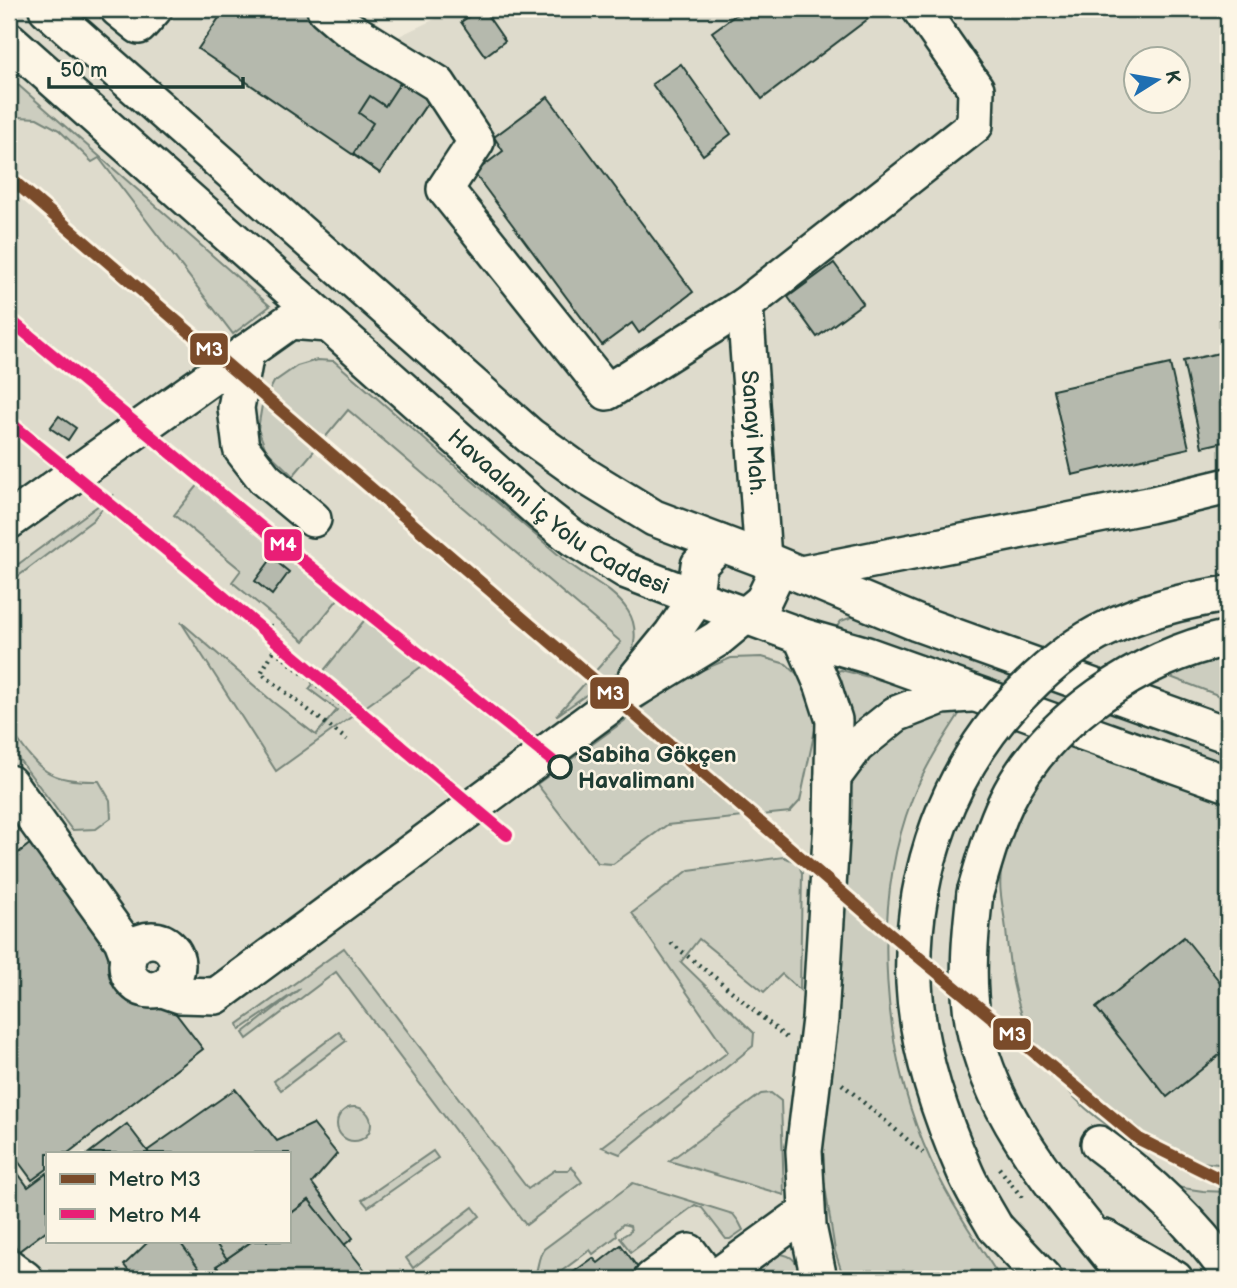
<svg xmlns="http://www.w3.org/2000/svg" width="1237" height="1288" viewBox="0 0 1237 1288" font-family="'Balsamiq Sans',sans-serif">
  <style>
    .built { fill: #dedbcc; fill-rule: evenodd }
    .green { fill: #cccdbf; stroke: #76857a; stroke-width: 2 }
    .building { fill: #b5b9ad; stroke: #1f3d34; stroke-width: 2 }
    .lines { fill: none; stroke-linecap: round; stroke-linejoin: round }
    .minor-casing { stroke: #1f3d34; stroke-width: 40 }
    .path { stroke: #1f3d34; stroke-width: 4.5; stroke-dasharray: 2 5; stroke-linecap: butt }
    .minor { stroke: #fcf5e5; stroke-width: 35 }
    .minor-bridge-casing { stroke: #1f3d34; stroke-width: 40; stroke-linecap: butt }
    .minor-bridge { stroke: #fcf5e5; stroke-width: 35 }
    .metro-1-casing { stroke: #fcf5e5; stroke-width: 18 }
    .metro-2-casing { stroke: #fcf5e5; stroke-width: 18 }
    .metro-1 { stroke: #7a4b2a; stroke-width: 12 }
    .metro-2 { stroke: #e91e76; stroke-width: 12 }
    .stop-dot { fill: #fcf5e5; stroke: #1f3d34; stroke-width: 3.5 }
    .labels { text-anchor: middle; stroke-width: 5; stroke-linejoin: round; paint-order: stroke }
    .street-label { font-size: 23px; fill: #1f3d34; stroke: #fcf5e5 }
    .stop-label { font-size: 23px; font-weight: bold; fill: #1f3d34; stroke: #fcf5e5; text-anchor: start }
    .line-badge { stroke: #fcf5e5; stroke-width: 2.5 }
    .badge-label { font-size: 19px; text-anchor: middle; font-weight: bold; fill: #fff }
  </style>
  <rect width="100%" height="100%" fill="#efeada"/>
  <filter id="ink" filterUnits="userSpaceOnUse"><feTurbulence type="fractalNoise" baseFrequency=".0143" numOctaves="2"/><feDisplacementMap in="SourceGraphic" scale="14" xChannelSelector="R" yChannelSelector="G"/><feConvolveMatrix kernelMatrix="1 2 1 2 8 2 1 2 1" color-interpolation-filters="sRGB"/></filter>
  <g filter="url(#ink)">
    <!-- built -->
    <path class="built" d="M9,9H361L397,37L456,9H1228V1279H9ZM1136,60H1178V102H1136ZM47,1153H289V1241H47Z"/>
    <!-- green -->
    <g class="green">
      <path d="M9,77L270,306L233,334L99,158L92,162L59,130L37,118L19,117L9,123Z"/>
      <path d="M317,360L334,361C410,427 485,492 561,557C582,576 613,587 628,611C639,628 635,650 626,667L556,716L621,642L348,410L293,476L266,450L258,429L262,405L274,382L297,366Z"/>
      <path d="M204,478L343,593L304,641L232,582L241,570L174,515Z"/>
      <path d="M114,494L93,520L9,583V571Z"/>
      <path d="M855,616L862,617L1228,748V768L836,628L841,621Z"/>
      <path d="M367,617L425,664L276,771L181,622L273,702L316,735L337,710L309,689Z"/>
      <path d="M1228,642V699L1152,670Z"/>
      <path d="M762,657L786,664L807,683L824,674L841,670L967,702C947,733 926,764 912,799C870,908 882,1055 931,1161C950,1202 976,1241 1001,1279H844L835,1251L821,1161L826,1083L816,725L800,801L790,812L667,825L613,864L598,863L537,784L685,677L731,658Z"/>
      <path d="M9,727C38,769 45,782 99,781L110,800L111,818L96,829L72,830L9,746Z"/>
      <path d="M1066,733L1228,798V1165C1139,1159 1069,1114 1030,1033C1014,1002 1009,965 1006,930C1004,909 997,888 1002,867C1006,845 1013,821 1023,801C1034,778 1052,754 1066,733Z"/>
      <path d="M784,857L798,863L802,873L800,990L782,974L764,992L699,939L681,962L754,1033L753,1046L620,1154L602,1147L728,1052L632,913L689,870Z"/>
      <path d="M344,948L528,1189L555,1170H568L571,1167L576,1172V1174L582,1182L526,1225L336,972L247,1039L243,1033L301,988L240,1030L238,1024Z"/>
      <path d="M339,1032L346,1041L281,1090L274,1081Z"/>
      <path d="M771,1093L781,1101L784,1195L669,1161L761,1094Z"/>
      <circle cx="354" cy="1124" r="17"/>
      <path d="M433,1151L438,1158L368,1207L362,1200Z"/>
      <path d="M633,1183L733,1214L739,1222L743,1230L730,1239H726L702,1208L695,1205L631,1252L620,1238L631,1231L630,1226L623,1224L616,1231L617,1236L593,1254L590,1250L551,1279H530C541,1271 535,1261 544,1249Z"/>
      <path d="M1176,1187L1203,1191L1228,1192V1257Z"/>
      <path d="M473,1207L480,1216L413,1268L406,1258Z"/>
      <path d="M778,1254C795,1254 798,1265 802,1279H752L751,1275L753,1271Z"/>
    </g>
    <!-- building -->
    <g class="building">
      <path d="M225,9H310L434,93L380,173L198,49Z"/>
      <path d="M480,9H483L505,41L485,56L461,22Z"/>
      <path d="M744,9H860L868,19L762,99L712,32Z"/>
      <path d="M681,64L731,134L703,155L652,84Z"/>
      <path d="M406,74L434,93L380,173L353,154L373,123L359,113L370,96L385,106Z"/>
      <path d="M548,97L693,292L639,333L632,323L602,345L474,173L503,151L494,137Z"/>
      <path d="M834,263L863,303L817,337L788,297Z"/>
      <path d="M1228,351V441L1202,447L1183,361Z"/>
      <path d="M1170,364L1189,448L1072,475L1053,390Z"/>
      <path d="M59,416L76,428L68,440L50,428Z"/>
      <path d="M272,558L289,572L272,595L255,581Z"/>
      <path d="M40,836L203,1049L68,1153H47V1169L32,1180L9,1149V851L13,857Z"/>
      <path d="M1184,937L1228,992V1048L1167,1097L1096,1008Z"/>
      <path d="M235,1089L277,1141L313,1124L337,1154L312,1183L353,1238L344,1245L309,1200L289,1215V1153H144Z"/>
      <path d="M127,1124L149,1153H89Z"/>
      <path d="M9,1161L28,1187L47,1173V1230L19,1251L9,1238Z"/>
      <path d="M309,1200L372,1279H226L216,1266L252,1241H289V1215Z"/>
      <path d="M149,1241H252L216,1266L226,1279H135L124,1265Z"/>
      <path d="M179,1241H214L227,1259L216,1266L226,1279H207Z"/>
      <path d="M621,1245L646,1279H564L593,1258L598,1263Z"/>
    </g>
    <g class="lines">
      <defs>
        <g id="minor">
          <path d="M47,9L530,436L587,477L654,518L763,559L917,623L1228,735"/>
          <path d="M118,9L139,26L154,9"/>
          <path d="M325,9L347,28L438,84L476,142L445,189L607,392L745,305L975,125L976,89L920,9"/>
          <path id="s1" d="M9,40L545,516L573,538L627,571L697,598L801,636L867,655L1228,784"/>
          <path id="s2" d="M745,305L763,559"/>
          <path d="M246,352L236,408L241,448L265,479L313,519"/>
          <path d="M9,521L290,321L328,324"/>
          <path d="M801,574L1149,505L1228,486"/>
          <path d="M801,636L823,686L834,720L832,821L820,1019L804,1151L808,1226L819,1279"/>
          <path d="M636,678L672,634L697,598L696,586L699,565L720,543"/>
          <path d="M833,777L856,746L896,714L942,696L970,694"/>
          <path d="M9,783L122,940L128,956"/>
          <path d="M975,893C970,936 966,979 973,1021C991,1122 1067,1201 1128,1279"/>
          <circle cx="152" cy="965" r="25"/>
          <path d="M160,988L180,995L216,996L619,699L717,639L763,601L773,580L772,563"/>
          <path d="M1099,1144C1148,1180 1192,1222 1228,1271"/>
          <path d="M995,1227L1044,1279"/>
          <path d="M1105,1238L1175,1279"/>
          <path d="M9,1267L25,1279"/>
          <path d="M652,1279L689,1252L709,1279"/>
          <path d="M714,1279L794,1221"/>
        </g>
      </defs>
      <!-- minor casing -->
      <use href="#minor" class="minor-casing"/>
      <!-- path -->
      <g class="path">
        <path d="M270,624L274,650L261,673L347,740"/>
        <path d="M274,650L351,713L359,700"/>
        <path d="M671,943L717,979L789,1040"/>
        <path d="M842,1084L923,1153"/>
        <path d="M999,1168L1024,1200"/>
      </g>
      <!-- minor -->
      <use href="#minor" class="minor"/>
      <defs>
        <g id="minor-bridge">
          <path d="M975,893C984,863 992,831 1006,802C1046,719 1140,657 1228,638"/>
          <path d="M995,1227C985,1209 973,1191 965,1172C939,1113 917,1047 914,983C910,874 948,766 1026,689C1050,665 1076,643 1106,629C1145,610 1186,600 1228,594"/>
        </g>
      </defs>
      <!-- minor-bridge casing -->
      <use href="#minor-bridge" class="minor-bridge-casing"/>
      <!-- minor-bridge -->
      <use href="#minor-bridge" class="minor-bridge"/>
      <defs>
        <path id="metro-1" d="M9,177L875,921L1139,1139L1228,1183"/>
        <g id="metro-2">
          <path d="M9,319L261,527L560,767"/>
          <path d="M9,422L213,588L507,835"/>
        </g>
      </defs>
      <!-- metro-1 casing -->
      <use href="#metro-1" class="metro-1-casing"/>
      <!-- metro-2 casing -->
      <use href="#metro-2" class="metro-2-casing"/>
      <!-- metro-1 -->
      <use href="#metro-1" class="metro-1"/>
      <!-- metro-2 -->
      <use href="#metro-2" class="metro-2"/>
    </g>
  </g>
  <!-- markers -->
  <circle class="stop-dot" cx="560" cy="767" r="11"/>
  <g class="labels">
    <!-- street labels -->
    <g class="street-label">
      <text dy="8" stroke="none"><textPath href="#s2" startOffset="128">Sanayi Mah.</textPath></text>
      <text dy="8" stroke="none"><textPath href="#s1" startOffset="726">Havaalanı İç Yolu Caddesi</textPath></text>
    </g>
    <!-- stop labels -->
    <g class="stop-label">
      <text x="578" y="762">Sabiha Gökçen<tspan x="578" dy="26">Havalimanı</tspan></text>
    </g>
  </g>
  <g class="line-badge">
    <rect x="189" y="332" width="40" height="34" rx="7" fill="#7a4b2a"/>
    <rect x="263" y="528" width="40" height="34" rx="7" fill="#e91e76"/>
    <rect x="589" y="676" width="41" height="34" rx="7" fill="#7a4b2a"/>
    <rect x="992" y="1017" width="40" height="34" rx="7" fill="#7a4b2a"/>
  </g>
  <g class="badge-label">
    <text x="209" y="356">M3</text>
    <text x="283" y="551">M4</text>
    <text x="610" y="700">M3</text>
    <text x="1012" y="1041">M3</text>
  </g>
  <!-- margin -->
  <rect width="1237" height="1288" fill="none" stroke="#fcf5e5" stroke-width="35"/>
  <rect x="18" y="18" width="1202" height="1253" fill="none" stroke="#1f3d34" stroke-width="2.5" filter="url(#ink)"/>
  <!-- legend -->
  <rect x="46" y="1152" width="245" height="91" fill="#fcf5e5" stroke="#a4ab9e" stroke-width="2"/>
  <rect x="60" y="1174" width="35" height="10" fill="#7a4b2a" stroke="#a4ab9e" stroke-width="2"/>
  <text x="108" y="1186" font-size="21" fill="#1f3d34">Metro M3</text>
  <rect x="60" y="1209" width="35" height="10" fill="#e91e76" stroke="#a4ab9e" stroke-width="2"/>
  <text x="108" y="1222" font-size="21" fill="#1f3d34">Metro M4</text>
  <!-- north arrow -->
  <g transform="translate(1157 80) rotate(79)"><circle r="33" fill="#fcf5e5" stroke="#a4ab9e" stroke-width="2"/>
  <path d="M0-5L12 26L0 18L-12 26Z" fill="#1f6fb2"/>
  <text y="-10" font-size="19" font-weight="bold" text-anchor="middle" fill="#1f3d34">K</text>
  </g>
  <!-- scale -->
  <path d="M49 77v10h194v-10" fill="none" stroke="#1f3d34" stroke-width="3.5"/>
  <text x="60" y="77" font-size="21" fill="#1f3d34" stroke="#fcf5e5" stroke-width="5" paint-order="stroke">50 m</text>
</svg>
